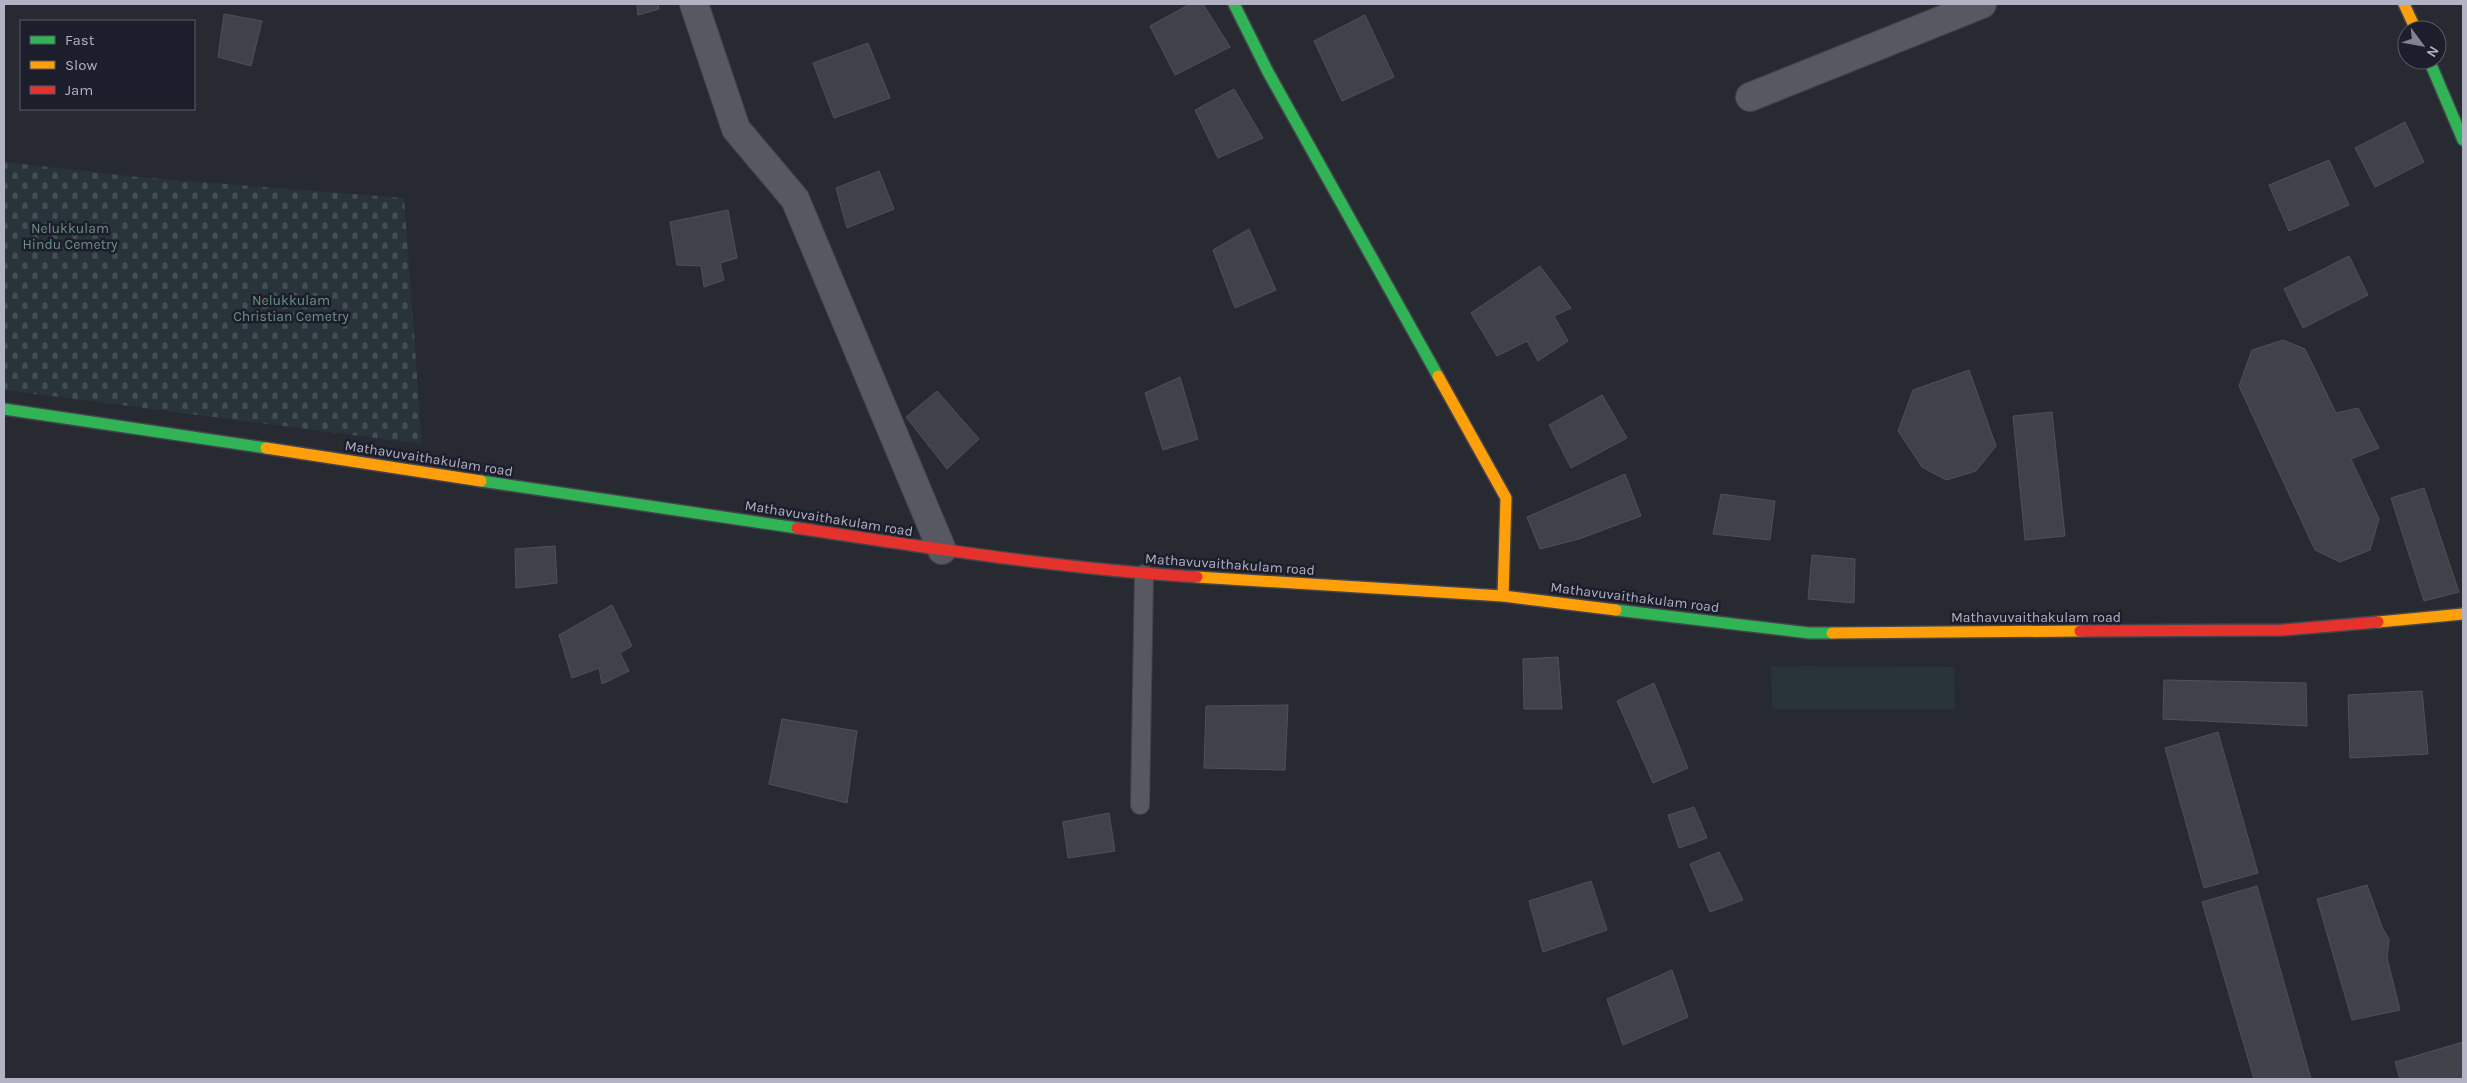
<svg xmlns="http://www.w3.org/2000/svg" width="2467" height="1083" viewBox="0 0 2467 1083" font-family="Karla,sans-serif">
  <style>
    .cemetery { fill: url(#cemetery-stones) }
    .green { fill: #28333a }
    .building { fill: #40424a; stroke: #4f515a }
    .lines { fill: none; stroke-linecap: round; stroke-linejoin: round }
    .lane-casing { stroke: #44454b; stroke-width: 20 }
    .street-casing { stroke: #44454b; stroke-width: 30 }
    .fast-casing { stroke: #44454b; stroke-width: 14 }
    .slow-casing { stroke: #44454b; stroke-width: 14 }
    .jam-casing { stroke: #44454b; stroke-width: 14 }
    .lane { stroke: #575861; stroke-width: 18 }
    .street { stroke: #575861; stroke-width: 28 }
    .fast { stroke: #30b455; stroke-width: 11 }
    .slow { stroke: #ff9f0a; stroke-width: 11 }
    .jam { stroke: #e5322d; stroke-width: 11 }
    .labels { text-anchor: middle; stroke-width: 5; stroke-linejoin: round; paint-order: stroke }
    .park-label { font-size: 14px; fill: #6a9380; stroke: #1c1e2c }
    .street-label { font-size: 14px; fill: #b1b3c4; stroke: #1c1e2c }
  </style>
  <defs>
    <pattern id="cemetery-stones" width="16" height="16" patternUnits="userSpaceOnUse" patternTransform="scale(1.25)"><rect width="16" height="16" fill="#28333a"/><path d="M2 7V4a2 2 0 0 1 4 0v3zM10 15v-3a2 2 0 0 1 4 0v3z" fill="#454e55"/></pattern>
  </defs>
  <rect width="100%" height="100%" fill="#282a32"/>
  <!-- cemetery -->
  <path class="cemetery" d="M4,162L138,177L404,198L422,444L4,390Z"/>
  <!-- green -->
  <path class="green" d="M1771,666L1954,667L1955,709H1772Z"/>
  <!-- building -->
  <g class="building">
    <path d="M637,4H658L659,9L638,15Z"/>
    <path d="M1190,4H1203L1230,47L1175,75L1150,26Z"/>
    <path d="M224,14L262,21L251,66L218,57Z"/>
    <path d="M1365,15L1394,77L1342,101L1314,41Z"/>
    <path d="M868,43L890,98L834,118L813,63Z"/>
    <path d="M1234,89L1263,138L1218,158L1195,110Z"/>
    <path d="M2405,122L2424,162L2375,187L2355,148Z"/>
    <path d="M2329,160L2349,205L2289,231L2269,185Z"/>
    <path d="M879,171L894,209L847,228L836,188Z"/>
    <path d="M728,210L737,258L720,263L724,280L704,287L701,266L677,265L670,222Z"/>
    <path d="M1249,229L1276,290L1235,308L1213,250Z"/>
    <path d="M2349,256L2368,295L2303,328L2284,289Z"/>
    <path d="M1540,266L1571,308L1554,316L1568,341L1538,361L1527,341L1497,356L1471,313Z"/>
    <path d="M2283,340L2305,349L2336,413L2358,408L2379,448L2351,459L2379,519L2370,550L2340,562L2315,550L2239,386L2252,350Z"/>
    <path d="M1969,370L1996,446L1976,471L1946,480L1922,467L1898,431L1913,390Z"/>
    <path d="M1180,377L1198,439L1163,450L1145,393Z"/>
    <path d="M937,391L979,439L947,469L906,417Z"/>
    <path d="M1602,395L1627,438L1571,468L1549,425Z"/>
    <path d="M2052,412L2065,536L2025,540L2013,416Z"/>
    <path d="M1625,474L1641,516L1579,539L1540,549L1527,517Z"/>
    <path d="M2424,488L2459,592L2424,601L2391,498Z"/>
    <path d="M1721,494L1775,501L1770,540L1713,534Z"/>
    <path d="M555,546L557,583L516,588L515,549Z"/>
    <path d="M1812,555L1855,559L1854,603L1808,599Z"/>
    <path d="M612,605L632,646L620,653L629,671L602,684L599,668L572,678L559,635Z"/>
    <path d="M1558,657L1562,709H1524L1523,659Z"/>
    <path d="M2164,680L2306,683L2307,726L2163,719Z"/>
    <path d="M1654,683L1688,768L1653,783L1617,701Z"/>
    <path d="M2422,691L2428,754L2350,758L2348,695Z"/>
    <path d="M1288,705L1285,770L1204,768L1206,706Z"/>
    <path d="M782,719L857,731L847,803L769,784Z"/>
    <path d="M2218,732L2258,873L2204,888L2165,748Z"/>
    <path d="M1694,807L1707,838L1679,848L1668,815Z"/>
    <path d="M1109,813L1115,851L1068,858L1063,822Z"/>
    <path d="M1719,852L1743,900L1710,912L1690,864Z"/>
    <path d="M1591,881L1607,930L1543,952L1529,901Z"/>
    <path d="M2367,885L2382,927L2389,939L2387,958L2400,1010L2352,1020L2317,899Z"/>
    <path d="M2257,886L2311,1079H2254L2202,902Z"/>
    <path d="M1672,970L1688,1017L1623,1045L1607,999Z"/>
    <path d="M2463,1042V1079H2400L2395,1062Z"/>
  </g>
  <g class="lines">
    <defs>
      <path id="lane" d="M1140,805L1144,574"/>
      <g id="street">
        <path d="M694,4L736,129L795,199L942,550"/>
        <path d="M1750,97L1982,4"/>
      </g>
      <g id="fast">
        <path d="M1234,4L1268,72L1438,376"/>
        <path d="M2429,60L2463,140"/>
        <path d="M4,409L266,448"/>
        <path d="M481,481L797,528"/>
        <path d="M1616,610L1809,633H1832"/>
      </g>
      <g id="slow">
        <path d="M2404,4L2416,30"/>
        <path d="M1438,376L1506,498L1503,596"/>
        <path d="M266,448L481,481"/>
        <path d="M1197,577L1503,596L1616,610"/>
        <path d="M2378,622L2463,614"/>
        <path d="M1832,633L2080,631"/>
      </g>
      <g id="jam">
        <path d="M797,528C929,548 1063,569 1197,577"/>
        <path d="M2080,631L2283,630L2378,622"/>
      </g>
    </defs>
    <!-- lane casing -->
    <use href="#lane" class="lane-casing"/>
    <!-- street casing -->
    <use href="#street" class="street-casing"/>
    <!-- fast casing -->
    <use href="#fast" class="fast-casing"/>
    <!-- slow casing -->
    <use href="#slow" class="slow-casing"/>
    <!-- jam casing -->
    <use href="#jam" class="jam-casing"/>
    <!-- lane -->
    <use href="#lane" class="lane"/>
    <!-- street -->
    <use href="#street" class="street"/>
    <!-- fast -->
    <use href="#fast" class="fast"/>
    <!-- slow -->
    <use href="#slow" class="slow"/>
    <!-- jam -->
    <use href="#jam" class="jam"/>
  </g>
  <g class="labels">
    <!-- park labels -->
    <g class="park-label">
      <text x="70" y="233">Nelukkulam<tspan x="70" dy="16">Hindu Cemetry</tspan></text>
      <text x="291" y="305">Nelukkulam<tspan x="291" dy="16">Christian Cemetry</tspan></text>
    </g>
    <!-- street labels -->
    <g class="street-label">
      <text transform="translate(429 458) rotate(9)" y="5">Mathavuvaithakulam road</text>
      <text transform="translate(829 518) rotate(9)" y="5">Mathavuvaithakulam road</text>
      <text transform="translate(1230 564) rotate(4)" y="5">Mathavuvaithakulam road</text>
      <text transform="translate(1635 597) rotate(7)" y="5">Mathavuvaithakulam road</text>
      <text x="2036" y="622">Mathavuvaithakulam road</text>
    </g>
  </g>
  <!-- border -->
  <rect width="2467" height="1083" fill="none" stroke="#b1b3c4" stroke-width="10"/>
  <!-- legend -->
  <rect x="20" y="20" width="175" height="90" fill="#1c1e2c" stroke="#585a69"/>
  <rect x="30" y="36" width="25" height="8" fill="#30b455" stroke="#585a69"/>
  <text x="65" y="45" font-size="15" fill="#b1b3c4">Fast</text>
  <rect x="30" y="61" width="25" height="8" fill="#ff9f0a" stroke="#585a69"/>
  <text x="65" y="70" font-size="15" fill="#b1b3c4">Slow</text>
  <rect x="30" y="86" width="25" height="8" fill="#e5322d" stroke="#585a69"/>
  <text x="65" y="95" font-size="15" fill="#b1b3c4">Jam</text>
  <!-- north arrow -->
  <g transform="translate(2422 45) rotate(122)"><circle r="24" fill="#1c1e2c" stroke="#585a69"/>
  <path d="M0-4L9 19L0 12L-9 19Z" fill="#818391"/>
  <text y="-8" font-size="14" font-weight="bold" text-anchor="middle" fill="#b1b3c4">N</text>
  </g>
</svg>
